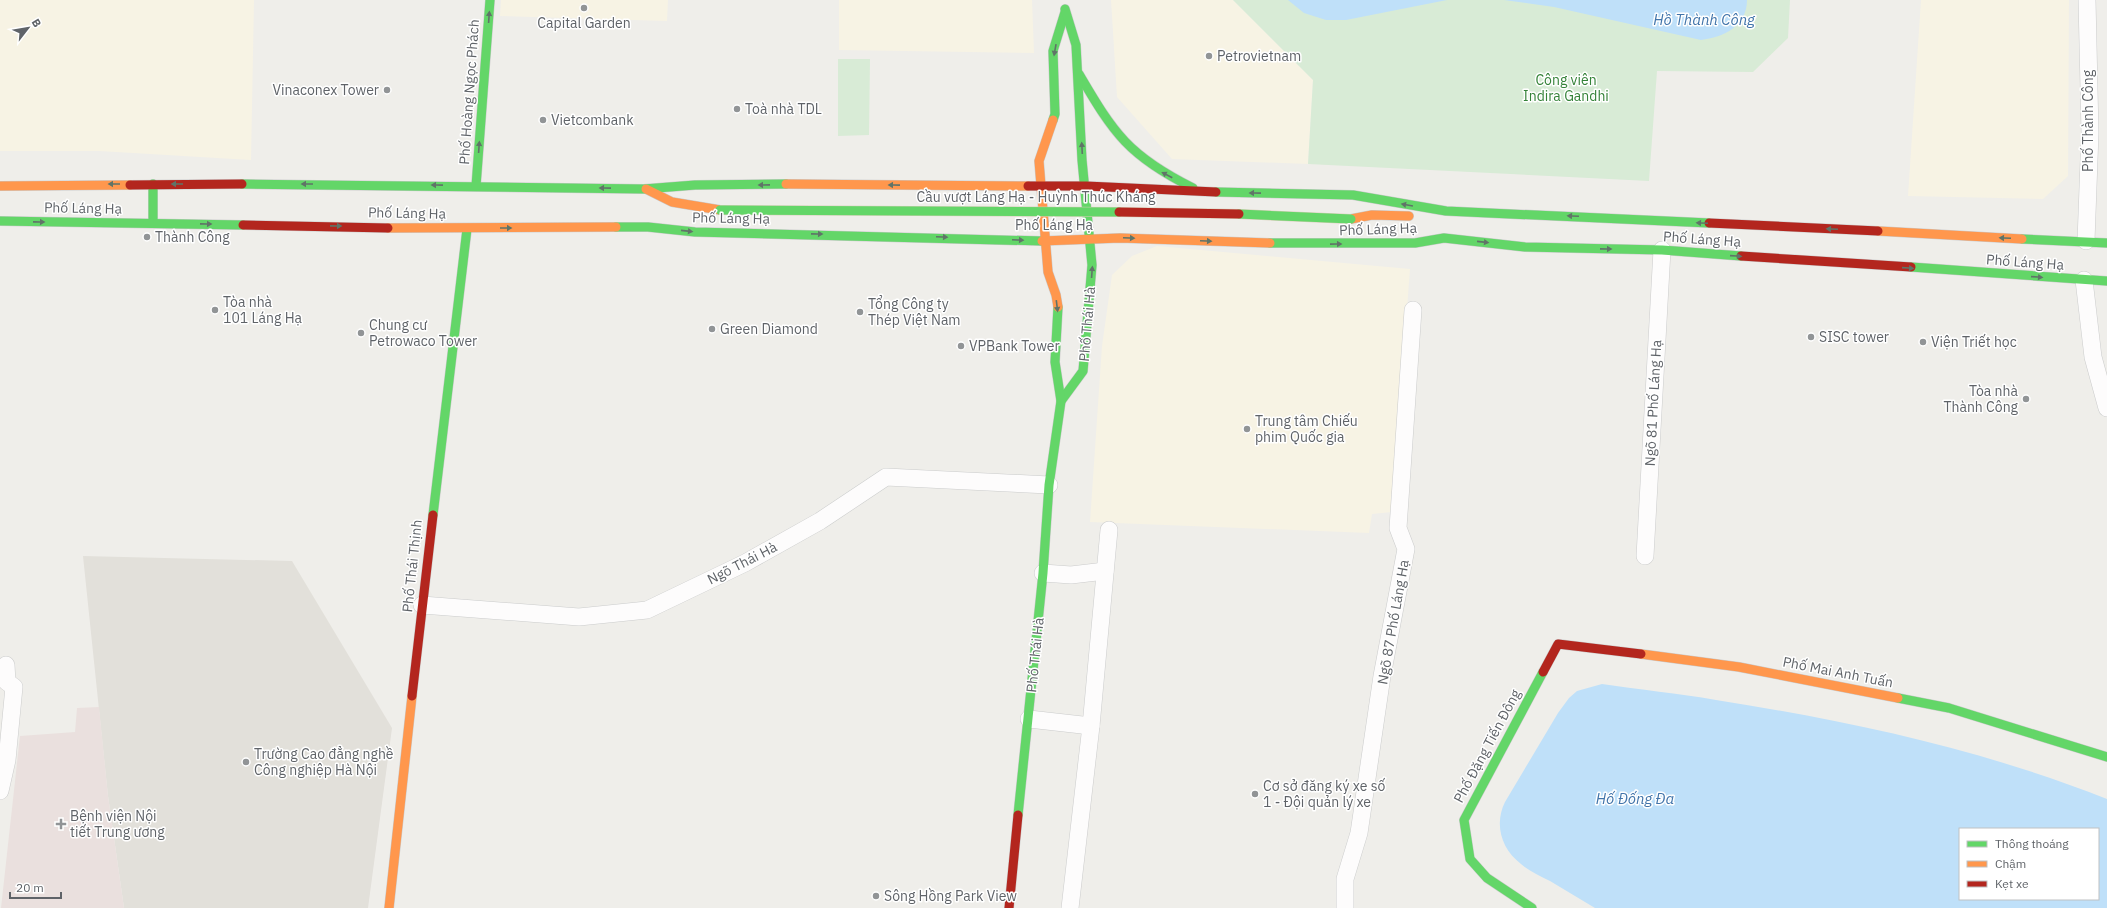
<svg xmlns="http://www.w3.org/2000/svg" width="2107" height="908" viewBox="0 0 2107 908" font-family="'IBM Plex Sans',sans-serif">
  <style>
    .commercial { fill: #f7f3e4 }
    .education { fill: #e2e0da }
    .medical { fill: #eae0de }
    .green { fill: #d8ebd6 }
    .water { fill: #bfe0f9; fill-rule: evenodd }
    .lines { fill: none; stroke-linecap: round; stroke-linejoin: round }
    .street-casing { stroke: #cbcccc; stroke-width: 18 }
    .fast-casing { stroke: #cacacb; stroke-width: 10 }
    .slow-casing { stroke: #cacacb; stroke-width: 10 }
    .jam-casing { stroke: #cacacb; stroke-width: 10 }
    .street { stroke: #fdfcfc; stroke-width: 17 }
    .fast { stroke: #63d668; stroke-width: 9 }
    .slow { stroke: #ff974d; stroke-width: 9 }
    .jam { stroke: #b3261e; stroke-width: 9 }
    .fast-bridge-casing { stroke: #d7ceb8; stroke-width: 10; stroke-linecap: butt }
    .jam-bridge-casing { stroke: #d7ceb8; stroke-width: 10; stroke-linecap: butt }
    .fast-bridge { stroke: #63d668; stroke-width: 9 }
    .jam-bridge { stroke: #b3261e; stroke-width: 9 }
    .oneway { fill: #607468 }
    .poi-dot { fill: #919496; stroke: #fff; stroke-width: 1.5 }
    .labels { text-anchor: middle; stroke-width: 3; stroke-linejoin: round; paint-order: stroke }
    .poi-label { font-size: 14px; fill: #5f6368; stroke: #fff; text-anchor: start }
    .park-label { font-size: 14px; fill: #348238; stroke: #fff }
    .street-label { font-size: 14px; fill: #5f6368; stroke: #fff }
    .water-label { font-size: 15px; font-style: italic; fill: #4174aa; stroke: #fff }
  </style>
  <rect width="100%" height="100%" fill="#efeeea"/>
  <!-- commercial -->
  <g class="commercial">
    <path d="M0,0H254L251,160L99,151H0Z"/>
    <path d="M501,0H668L667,21L500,16Z"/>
    <path d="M839,0H1032L1034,53L839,50Z"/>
    <path d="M1111,0H1233L1313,80L1308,164L1172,159L1117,97Z"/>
    <path d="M1921,0H2069L2068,176L2043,199L1908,196Z"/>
    <path d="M1157,246L1410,269L1392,512L1372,514L1369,533L1090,522L1102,346L1112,275L1132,256Z"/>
  </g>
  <!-- education -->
  <path class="education" d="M83,556L292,561L392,728L368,908H124L108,796Z"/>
  <!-- medical -->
  <path class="medical" d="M99,707L108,796L124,908H1L20,736L75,732L77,708Z"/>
  <!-- green -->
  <g class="green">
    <path d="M1233,0H1790L1788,38L1753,72L1657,71L1649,181L1308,164L1313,80Z"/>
    <path d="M838,59H870L869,135L838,136Z"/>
  </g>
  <!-- water -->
  <g class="water">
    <path d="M1288,0H1447L1346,20H1326L1304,13Z"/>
    <path d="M1504,0H1747C1747,26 1724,37 1701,40L1554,7Z"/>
    <path d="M1602,684C1640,690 1678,693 1716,700C1849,721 1981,749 2107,799V908H1595C1580,899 1565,890 1550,881C1540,876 1529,871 1521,864C1501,849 1494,824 1505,802L1558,713L1569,698L1577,691ZM1960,829H2098V899H1960Z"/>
  </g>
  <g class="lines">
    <defs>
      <g id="street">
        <path d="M2086,241L2090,133L2087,0"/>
        <path d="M2084,280L2093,357L2107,408"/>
        <path d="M1645,556L1662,250"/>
        <path d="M1043,573L1071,575L1105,571"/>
        <path d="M422,605L579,617L647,610L745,563L820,521L886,477L1049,485"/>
        <path d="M1029,719L1091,726"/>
        <path d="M0,791L7,760L14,687L7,682L6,665"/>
        <path d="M1070,908L1091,726L1109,530"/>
        <path d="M1345,908V879L1359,833L1382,676L1406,549L1398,528L1413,310"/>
      </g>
      <g id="fast">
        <path d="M1079,74C1114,134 1129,156 1193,188"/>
        <path d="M1053,120L1055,114L1053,51L1065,12"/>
        <path d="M153,184V223"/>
        <path d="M242,184L644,189L695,185L786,184"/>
        <path d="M476,186L490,0"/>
        <path d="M1216,192L1353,195L1446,211L1709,223"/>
        <path d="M0,221L243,225"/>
        <path d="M616,227H648L695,232L1042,241"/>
        <path d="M2022,239L2107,243"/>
        <path d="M1270,243H1415L1444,238L1525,247L1662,250L1741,256"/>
        <path d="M1911,267L2107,281"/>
        <path d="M1061,401L1083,371L1092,265L1082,160L1076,45L1065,9"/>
        <path d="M433,515L467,229"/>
        <path d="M1898,698L1949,708L2107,757"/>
        <path d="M1018,815L1043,573L1049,485L1061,401L1055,362L1058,307"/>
        <path d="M1532,908L1487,878L1470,859L1464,820L1543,672"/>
      </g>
      <g id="slow">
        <path d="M1053,120L1039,161L1048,272L1056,295L1058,307"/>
        <path d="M786,184L1028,186"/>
        <path d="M0,186L130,185"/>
        <path d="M646,189L672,202L720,210"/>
        <path d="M1351,219L1372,215L1409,216"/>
        <path d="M388,228L616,227"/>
        <path d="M1878,231L2022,239"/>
        <path d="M1042,241L1120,238L1270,243"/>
        <path d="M1641,654L1739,667L1898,698"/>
        <path d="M389,908L412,696"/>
      </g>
      <g id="jam">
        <path d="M130,185L242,184"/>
        <path d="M1028,186H1086L1216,192"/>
        <path d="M1709,223L1878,231"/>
        <path d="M243,225L388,228"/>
        <path d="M1741,256L1911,267"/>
        <path d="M1543,672L1558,644L1641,654"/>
        <path d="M412,696L433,515"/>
        <path d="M1009,908L1018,815"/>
      </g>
    </defs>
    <!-- street casing -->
    <use href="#street" class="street-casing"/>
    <!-- fast casing -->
    <use href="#fast" class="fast-casing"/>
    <!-- slow casing -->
    <use href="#slow" class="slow-casing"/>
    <!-- jam casing -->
    <use href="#jam" class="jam-casing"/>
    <!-- street -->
    <use href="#street" class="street"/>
    <!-- fast -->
    <use href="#fast" class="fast"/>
    <!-- slow -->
    <use href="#slow" class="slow"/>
    <!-- jam -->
    <use href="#jam" class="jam"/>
    <defs>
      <g id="fast-bridge">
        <path d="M720,210L1119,212"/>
        <path d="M1239,214L1351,219"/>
      </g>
      <path id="jam-bridge" d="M1119,212L1239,214"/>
    </defs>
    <!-- fast-bridge casing -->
    <use href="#fast-bridge" class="fast-bridge-casing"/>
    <!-- jam-bridge casing -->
    <use href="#jam-bridge" class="jam-bridge-casing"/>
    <!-- fast-bridge -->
    <use href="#fast-bridge" class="fast-bridge"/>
    <!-- jam-bridge -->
    <use href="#jam-bridge" class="jam-bridge"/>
  </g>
  <!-- one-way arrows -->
  <defs><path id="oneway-solid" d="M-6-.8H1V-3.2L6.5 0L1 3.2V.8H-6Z"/></defs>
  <g class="oneway">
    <use href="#oneway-solid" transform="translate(489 17) rotate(-86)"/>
    <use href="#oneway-solid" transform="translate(1055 50) rotate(100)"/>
    <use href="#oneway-solid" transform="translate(479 147) rotate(-86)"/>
    <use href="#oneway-solid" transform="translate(1082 148) rotate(-93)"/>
    <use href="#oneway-solid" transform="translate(1167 175) rotate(-152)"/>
    <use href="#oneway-solid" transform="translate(114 184) rotate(180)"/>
    <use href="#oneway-solid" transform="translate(177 184) rotate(180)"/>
    <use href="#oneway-solid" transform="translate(307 184) rotate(180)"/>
    <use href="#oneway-solid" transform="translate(437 185) rotate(-179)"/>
    <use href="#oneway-solid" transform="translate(764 185) rotate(179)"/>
    <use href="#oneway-solid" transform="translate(894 185) rotate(-179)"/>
    <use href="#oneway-solid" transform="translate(605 188) rotate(-179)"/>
    <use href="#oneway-solid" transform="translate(1255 193) rotate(-179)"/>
    <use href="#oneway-solid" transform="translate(1407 205) rotate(-170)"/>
    <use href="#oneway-solid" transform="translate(1573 216) rotate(-177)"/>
    <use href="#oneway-solid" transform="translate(39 222) rotate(1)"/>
    <use href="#oneway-solid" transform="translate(1702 223) rotate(-177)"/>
    <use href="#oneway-solid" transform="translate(206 224) rotate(1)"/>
    <use href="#oneway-solid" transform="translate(336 226) rotate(1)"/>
    <use href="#oneway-solid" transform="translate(506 228)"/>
    <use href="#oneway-solid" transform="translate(1832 229) rotate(-177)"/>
    <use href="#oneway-solid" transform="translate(687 231) rotate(6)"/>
    <use href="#oneway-solid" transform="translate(817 234) rotate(1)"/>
    <use href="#oneway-solid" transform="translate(942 237) rotate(2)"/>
    <use href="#oneway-solid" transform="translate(1129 238) rotate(2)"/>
    <use href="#oneway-solid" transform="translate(2005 238) rotate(-178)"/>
    <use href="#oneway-solid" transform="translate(1018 240) rotate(2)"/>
    <use href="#oneway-solid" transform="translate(1206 241) rotate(2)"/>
    <use href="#oneway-solid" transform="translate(1483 242) rotate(6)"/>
    <use href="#oneway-solid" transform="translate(1336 244) rotate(-1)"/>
    <use href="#oneway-solid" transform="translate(1606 249) rotate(1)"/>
    <use href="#oneway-solid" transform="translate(1736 256) rotate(4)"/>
    <use href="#oneway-solid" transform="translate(1908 268) rotate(4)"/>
    <use href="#oneway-solid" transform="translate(1092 272) rotate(-86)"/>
    <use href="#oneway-solid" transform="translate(2037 277) rotate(4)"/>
    <use href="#oneway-solid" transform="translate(1057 306) rotate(83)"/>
  </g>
  <!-- markers -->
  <g class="poi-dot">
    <circle cx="584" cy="8" r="4"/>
    <circle cx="1209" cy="56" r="4"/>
    <circle cx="387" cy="90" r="4"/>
    <circle cx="737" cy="109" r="4"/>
    <circle cx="543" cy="120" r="4"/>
    <circle cx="147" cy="237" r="4"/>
    <circle cx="215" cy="310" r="4"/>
    <circle cx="860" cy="312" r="4"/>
    <circle cx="712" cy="329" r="4"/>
    <circle cx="361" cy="333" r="4"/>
    <circle cx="1811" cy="337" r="4"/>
    <circle cx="1923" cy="342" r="4"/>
    <circle cx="961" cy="346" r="4"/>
    <circle cx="2026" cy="399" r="4"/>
    <circle cx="1247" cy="429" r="4"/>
    <circle cx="246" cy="762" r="4"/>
    <circle cx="1255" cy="794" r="4"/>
    <path d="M59 818h4v4h4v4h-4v4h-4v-4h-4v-4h4z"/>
    <circle cx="876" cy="896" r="4"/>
  </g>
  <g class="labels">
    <!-- poi labels -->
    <g class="poi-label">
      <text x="584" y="28" text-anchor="middle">Capital Garden</text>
      <text x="1217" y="61">Petrovietnam</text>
      <text x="379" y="95" text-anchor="end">Vinaconex Tower</text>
      <text x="745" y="114">Toà nhà TDL</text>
      <text x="551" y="125">Vietcombank</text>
      <text x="155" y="242">Thành Công</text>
      <text x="223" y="307">Tòa nhà<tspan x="223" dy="16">101 Láng Hạ</tspan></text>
      <text x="868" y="309">Tổng Công ty<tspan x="868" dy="16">Thép Việt Nam</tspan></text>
      <text x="369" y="330">Chung cư<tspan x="369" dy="16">Petrowaco Tower</tspan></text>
      <text x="720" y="334">Green Diamond</text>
      <text x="1819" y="342">SISC tower</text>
      <text x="1931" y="347">Viện Triết học</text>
      <text x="969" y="351">VPBank Tower</text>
      <text x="2018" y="396" text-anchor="end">Tòa nhà<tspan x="2018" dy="16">Thành Công</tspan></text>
      <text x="1255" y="426">Trung tâm Chiếu<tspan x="1255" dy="16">phim Quốc gia</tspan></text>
      <text x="254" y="759">Trường Cao đẳng nghề<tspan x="254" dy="16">Công nghiệp Hà Nội</tspan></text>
      <text x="1263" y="791">Cơ sở đăng ký xe số<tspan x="1263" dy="16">1 - Đội quản lý xe</tspan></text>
      <text x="70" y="821">Bệnh viện Nội<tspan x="70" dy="16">tiết Trung ương</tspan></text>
      <text x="884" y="901">Sông Hồng Park View</text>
    </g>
    <!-- park labels -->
    <g class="park-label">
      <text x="1566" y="85">Công viên<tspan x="1566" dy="16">Indira Gandhi</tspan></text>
    </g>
    <!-- street labels -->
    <g class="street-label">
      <text transform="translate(469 92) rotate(-86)" y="5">Phố Hoàng Ngọc Phách</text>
      <text transform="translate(2088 121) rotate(-90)" y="5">Phố Thành Công</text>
      <text x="1036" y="202">Cầu vượt Láng Hạ - Huỳnh Thúc Kháng</text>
      <text transform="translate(83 208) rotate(1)" y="5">Phố Láng Hạ</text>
      <text transform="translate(407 213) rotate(1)" y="5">Phố Láng Hạ</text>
      <text transform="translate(731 218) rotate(1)" y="5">Phố Láng Hạ</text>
      <text x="1054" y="230">Phố Láng Hạ</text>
      <text transform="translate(1378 229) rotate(-2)" y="5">Phố Láng Hạ</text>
      <text transform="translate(1702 239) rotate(4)" y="5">Phố Láng Hạ</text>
      <text transform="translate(2025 262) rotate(4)" y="5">Phố Láng Hạ</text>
      <text transform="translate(1087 324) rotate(-85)" y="5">Phố Thái Hà</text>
      <text transform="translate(1653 403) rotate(-87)" y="5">Ngõ 81 Phố Láng Hạ</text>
      <text transform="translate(742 563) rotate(-27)" y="5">Ngõ Thái Hà</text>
      <text transform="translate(412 566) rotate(-84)" y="5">Phố Thái Thịnh</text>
      <text transform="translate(1393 622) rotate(-80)" y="5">Ngõ 87 Phố Láng Hạ</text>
      <text transform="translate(1035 655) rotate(-84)" y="5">Phố Thái Hà</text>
      <text transform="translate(1838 672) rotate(11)" y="5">Phố Mai Anh Tuấn</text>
      <text transform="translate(1487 746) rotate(-62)" y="5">Phố Đặng Tiến Đông</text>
    </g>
    <!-- water labels -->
    <g class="water-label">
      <text x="1704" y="25">Hồ Thành Công</text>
      <text x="1635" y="804">Hố Đống Đa</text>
    </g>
  </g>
  <!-- legend -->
  <rect x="1959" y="828" width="140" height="72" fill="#ffffff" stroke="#bfc1c3"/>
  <rect x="1967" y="841" width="20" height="6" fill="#63d668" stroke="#bfc1c3"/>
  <text x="1995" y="848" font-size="12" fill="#5f6368">Thông thoáng</text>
  <rect x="1967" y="861" width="20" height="6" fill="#ff974d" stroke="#bfc1c3"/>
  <text x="1995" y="868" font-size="12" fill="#5f6368">Chậm</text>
  <rect x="1967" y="881" width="20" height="6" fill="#b3261e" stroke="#bfc1c3"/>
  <text x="1995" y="888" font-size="12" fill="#5f6368">Kẹt xe</text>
  <!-- north arrow -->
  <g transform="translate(28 28) rotate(59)" stroke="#ffffff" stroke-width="3" paint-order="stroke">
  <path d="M0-3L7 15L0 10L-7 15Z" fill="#5f6368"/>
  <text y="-6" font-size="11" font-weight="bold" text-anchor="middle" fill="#5f6368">B</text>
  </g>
  <!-- scale -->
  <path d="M10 892v6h51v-6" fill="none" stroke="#5f6368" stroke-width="2"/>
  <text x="16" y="892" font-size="12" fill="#5f6368" stroke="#ffffff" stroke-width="3" paint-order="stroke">20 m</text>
</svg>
